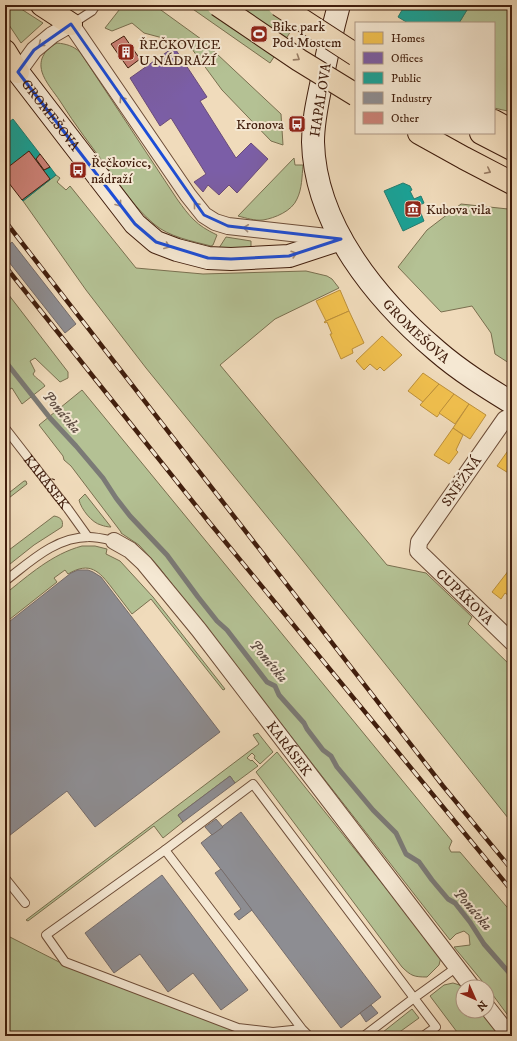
<svg xmlns="http://www.w3.org/2000/svg" width="517" height="1041" viewBox="0 0 517 1041" font-family="'IM FELL DW Pica',serif">
  <style>
    .green { fill: #b4c194; stroke: #7a7050 }
    .homes { fill: #f2c14e; stroke: #bd903a }
    .offices { fill: #7b5ea7; stroke: #6a4b79 }
    .public { fill: #17a398; stroke: #247b6e }
    .industry { fill: #8d8d92; stroke: #766c6a }
    .lines { fill: none; stroke-linecap: round; stroke-linejoin: round }
    .stream { stroke: #7b7a76; stroke-width: 5 }
    .building { fill: #cb8176; stroke: #411e0d }
    .lane-casing { stroke: #6d4d38; stroke-width: 10 }
    .street-casing { stroke: #6d4d38; stroke-width: 18 }
    .secondary-casing { stroke: #411e0d; stroke-width: 24 }
    .highway-casing { stroke: #411e0d; stroke-width: 24 }
    .lane { stroke: #f5e8d3; stroke-width: 8 }
    .street { stroke: #f5e8d3; stroke-width: 16 }
    .secondary { stroke: #f5e8d3; stroke-width: 22 }
    .highway { stroke: #f0dbbb; stroke-width: 22 }
    .rail-casing { stroke: #411e0d; stroke-width: 4.5 }
    .rail { stroke: #f5e8d3; stroke-width: 3; stroke-dasharray: 9; stroke-linecap: butt }
    .highway-bridge-casing { stroke: #411e0d; stroke-width: 24; stroke-linecap: butt }
    .highway-bridge { stroke: #f0dbbb; stroke-width: 22 }
    .oneway { stroke: #a48d7a }
    .oneway2 { stroke: #987c64 }
    .marked { fill: none; stroke: #1d4ed8; stroke-width: 3; stroke-linejoin: round }
    .labels { text-anchor: middle; stroke-width: 4; stroke-linejoin: round; paint-order: stroke }
    .poi-label { font-size: 14px; fill: #411e0d; stroke: #f5e8d3; text-anchor: start }
    .street-label { font-size: 14px; fill: #411e0d; stroke: #f5e8d3 }
    .water-label { font-size: 15px; font-style: italic; fill: #5e4c42; stroke: #f5e8d3 }
  </style>
  <rect width="100%" height="100%" fill="#f0dbbb"/>
  <filter id="stains"><feTurbulence type="fractalNoise" baseFrequency=".005" numOctaves="4"/><feColorMatrix values="0 0 0 0 .2 0 0 0 0 .09 0 0 0 0 .02 0 0 0 .5 -.17"/></filter>
  <radialGradient id="worn" r=".72"><stop offset=".6" stop-color="#630" stop-opacity="0"/><stop offset="1" stop-color="#630" stop-opacity=".3"/></radialGradient>
  <!-- green -->
  <g class="green">
    <path d="M5,5H15L43,23L21,43L5,19Z"/>
    <path d="M123,5H154L201,39L281,114L283,145L271,141L222,90L189,45L144,33L132,23L112,31L105,28Z"/>
    <path d="M187,5H308L270,63Z"/>
    <path d="M470,5H512V112L494,108V23H459Z"/>
    <path d="M57,43C67,44 73,46 80,52L177,199C190,217 196,225 217,235L213,245L211,246C192,241 169,237 154,224C136,209 123,189 109,170C92,147 75,125 60,101C54,92 45,82 42,72C38,58 46,49 57,43Z"/>
    <path d="M294,158L295,165H303C302,176 302,189 297,199C292,211 275,218 263,220C255,221 246,218 238,216Z"/>
    <path d="M56,175L60,178L57,182L66,190L70,186L136,268L203,274L306,271L327,276L332,279L339,288L275,319L220,365L387,565L426,573L472,617L468,624L512,667V823L299,556L146,368L86,290L23,201Z"/>
    <path d="M461,204L508,209L512,212V365L495,354L491,333L472,306L441,312L398,267L427,230Z"/>
    <path d="M226,237L251,241V248H219Z"/>
    <path d="M5,290L68,372V378L60,382L35,358L30,361L35,371L33,374C36,379 41,380 45,386L22,404L12,388L5,392Z"/>
    <path d="M82,390L452,841L449,848L451,852H460L512,913V1021L487,987L454,947L470,945L469,935L464,931L456,934L450,940L158,566L139,545L121,533V532L71,466L64,460L63,456L39,425Z"/>
    <path d="M24,481H26L27,484L5,501V496Z"/>
    <path d="M85,494L111,527C107,527 104,526 101,525C92,523 81,509 79,500Z"/>
    <path d="M54,516C60,517 64,520 62,527L34,545L5,568V553Z"/>
    <path d="M82,546H95L107,549L106,554L120,561L153,597L225,689L223,690L151,599L132,614C125,605 119,597 112,588C99,571 90,561 68,574L65,570L54,578L57,582L5,623V594C29,575 52,554 82,546Z"/>
    <path d="M258,733L273,752L260,764L254,758L255,756L252,753L247,758L251,761L252,760L258,766L235,783L230,776L178,815L183,822L163,838L154,826L28,921L26,920L259,744L253,735Z"/>
    <path d="M277,752L441,957L439,965L427,977C414,977 411,976 402,967L256,772Z"/>
    <path d="M5,935H6L65,965L244,1034L243,1036H5Z"/>
    <path d="M453,983L463,986V1011H483L502,1036H452L457,1032L430,996L444,985Z"/>
    <path d="M412,1009L419,1018L394,1036H378Z"/>
  </g>
  <!-- homes -->
  <g class="homes">
    <path d="M340,290L349,311L326,321L316,301Z"/>
    <path d="M349,311L364,343L352,349L353,353L341,359L330,334H332L327,322L325,323L324,322Z"/>
    <path d="M382,336L402,355L384,371L380,367L377,370L370,364L364,370L356,361Z"/>
    <path d="M423,373L439,384L423,402L408,391Z"/>
    <path d="M439,384L454,394L437,417L420,405Z"/>
    <path d="M454,394L469,404L455,424L439,413Z"/>
    <path d="M469,404L486,415L470,439L453,428Z"/>
    <path d="M453,428L463,435L456,450L458,452L449,464L434,455Z"/>
    <path d="M512,445V472L510,474L497,466Z"/>
    <path d="M509,570L512,573V598L505,593L501,599L492,592Z"/>
  </g>
  <!-- offices -->
  <path class="offices" d="M174,47L207,97L200,101L236,158L251,143L268,159L237,193L229,185L219,195L208,185L203,192L194,182L206,174L171,118L160,126L130,78Z"/>
  <!-- public -->
  <g class="public">
    <path d="M405,5H470L459,23H408L398,17Z"/>
    <path d="M5,118L9,122L13,119L40,154L36,159L44,170L50,167L56,175L23,201L22,200L50,179L29,151L7,168L5,166Z"/>
    <path d="M403,183L410,186L412,190L410,191L414,199L421,196L424,203L418,206L424,221L403,231L384,191Z"/>
  </g>
  <!-- industry -->
  <g class="industry">
    <path d="M12,242L76,324L65,333L5,257V248Z"/>
    <path d="M78,570H88L93,572L101,577L220,732L95,827L67,791L5,839V625L71,573Z"/>
    <path d="M230,776L235,783L183,822L178,815Z"/>
    <path d="M241,812L381,997L341,1028L201,843Z"/>
    <path d="M216,819L223,827L212,835L205,827Z"/>
    <path d="M221,869L252,910L239,920L234,914L241,909L215,873Z"/>
    <path d="M162,875L248,990L221,1010L193,973L168,992L140,954L114,973L85,933Z"/>
    <path d="M371,1005L378,1013L366,1022L360,1013Z"/>
  </g>
  <g class="lines">
    <!-- stream -->
    <path class="stream" d="M5,361L50,418L76,446L103,478L116,498L130,516L167,555L198,597L217,621L227,630L267,682L275,686L279,695L304,723L307,729L323,750L331,756L337,767L373,810L396,833L406,854L419,862L432,880L448,899L455,903L470,922L484,944L512,976"/>
  </g>
  <!-- building -->
  <g class="building">
    <path d="M124,36L140,59L128,68L111,44Z"/>
    <path d="M29,151L50,179L22,200L5,178V166L7,168Z"/>
    <path d="M40,154L50,167L44,170L36,159Z"/>
  </g>
  <g class="lines">
    <defs>
      <g id="lane">
        <path d="M72,24L92,11L96,5"/>
        <path id="s1" d="M5,428L68,509L88,537"/>
        <path d="M5,581C30,562 55,537 89,537C97,537 105,539 114,541"/>
        <path d="M165,850L253,784L414,998L364,1036"/>
        <path d="M5,878L25,903"/>
        <path d="M302,1029L165,850L46,935L65,962L238,1028L273,1032L302,1029L309,1036"/>
        <path d="M423,1036L436,1027L414,998L457,967"/>
      </g>
      <g id="street">
        <path d="M18,72L34,50L52,35L71,24L188,195L204,215L215,222L228,226L336,238"/>
        <path id="s2" d="M512,416L505,419L419,542L418,551L512,642"/>
        <path id="s3" d="M114,541L130,550L144,563L199,630L472,987"/>
        <path d="M487,1007L510,1036"/>
      </g>
      <g id="secondary">
        <path id="s4" d="M339,5C332,31 326,58 321,85C317,104 313,122 313,142C315,225 376,299 437,351C460,371 486,387 512,403"/>
        <path id="s5" d="M18,72L135,224L156,242L177,250L208,258L231,259L289,256L341,239"/>
      </g>
      <g id="highway">
        <path d="M42,5L71,24"/>
        <path d="M5,51L18,72"/>
        <path d="M494,121L512,131"/>
        <path d="M419,133L464,158L512,183"/>
        <path d="M481,133L512,149"/>
      </g>
    </defs>
    <!-- lane casing -->
    <use href="#lane" class="lane-casing"/>
    <!-- street casing -->
    <use href="#street" class="street-casing"/>
    <!-- secondary casing -->
    <use href="#secondary" class="secondary-casing"/>
    <!-- highway casing -->
    <use href="#highway" class="highway-casing"/>
    <!-- lane -->
    <use href="#lane" class="lane"/>
    <!-- street -->
    <use href="#street" class="street"/>
    <!-- secondary -->
    <use href="#secondary" class="secondary"/>
    <!-- highway -->
    <use href="#highway" class="highway"/>
    <defs>
      <g id="rail">
        <path d="M5,221L443,786L512,870"/>
        <path d="M5,266L209,522L512,891"/>
      </g>
    </defs>
    <!-- rail casing -->
    <use href="#rail" class="rail-casing"/>
    <!-- rail -->
    <use href="#rail" class="rail"/>
    <defs>
      <g id="highway-bridge">
        <path d="M218,5L299,60L356,95"/>
        <path d="M279,5L356,55"/>
      </g>
    </defs>
    <!-- highway-bridge casing -->
    <use href="#highway-bridge" class="highway-bridge-casing"/>
    <!-- highway-bridge -->
    <use href="#highway-bridge" class="highway-bridge"/>
  </g>
  <!-- one-way arrows -->
  <defs><path id="oneway-chevron" d="M-2-3.5L2.5 0L-2 3.5" fill="none" stroke-width="1.6" stroke-linecap="round" stroke-linejoin="round"/></defs>
  <g class="oneway">
    <use href="#oneway-chevron" transform="translate(41 44) rotate(140)"/>
    <use href="#oneway-chevron" transform="translate(122 99) rotate(-124)"/>
    <use href="#oneway-chevron" transform="translate(119 204) rotate(53)"/>
    <use href="#oneway-chevron" transform="translate(196 205) rotate(-129)"/>
    <use href="#oneway-chevron" transform="translate(246 228) rotate(-174)"/>
    <use href="#oneway-chevron" transform="translate(167 246) rotate(22)"/>
    <use href="#oneway-chevron" transform="translate(294 254) rotate(-17)"/>
  </g>
  <g class="oneway2">
    <use href="#oneway-chevron" transform="translate(297 58) rotate(33)"/>
    <use href="#oneway-chevron" transform="translate(488 171) rotate(27)"/>
  </g>
  <!-- marked area -->
  <path class="marked" d="M71,24L204,215L228,226L341,239L289,256L231,259L208,258L156,242L135,224L18,72L34,50Z"/>
  <!-- icons -->
  <defs>
    <symbol id="stadium-square" viewBox="-11 -11 22 22"><rect x="-9" y="-9" width="18" height="18" rx="4" fill="#8f2418" stroke="#f5e8d3"/><path d="M0-5a6.5 5 0 1 0 0 10a6.5 5 0 1 0 0-10ZM-3.5-1.8h7v3.6h-7Z" fill="#fff"/></symbol>
    <symbol id="building-square" viewBox="-11 -11 22 22"><rect x="-9" y="-9" width="18" height="18" rx="4" fill="#8f2418" stroke="#f5e8d3"/><path d="M-4-6H4V6H1V3H-1V6H-4ZM-2.5-4.3h1.7v1.8h-1.7ZM.8-4.3h1.7v1.8H.8ZM-2.5-1h1.7V.8h-1.7ZM.8-1h1.7V.8H.8Z" fill="#fff"/></symbol>
    <symbol id="bus-square" viewBox="-11 -11 22 22"><rect x="-9" y="-9" width="18" height="18" rx="4" fill="#8f2418" stroke="#f5e8d3"/><path d="M-5-6H5V4H4V6H2V4H-2V6H-4V4H-5ZM-3.5-4V0h7V-4ZM-3.5 1.2v1.5H-2V1.2ZM2 1.2v1.5H3.5V1.2Z" fill="#fff"/></symbol>
    <symbol id="museum-square" viewBox="-11 -11 22 22"><rect x="-9" y="-9" width="18" height="18" rx="4" fill="#8f2418" stroke="#f5e8d3"/><path d="M0-6L6-3V-2H-6V-3ZM-5-1h2V3h-2ZM-1-1h2V3h-2ZM3-1h2V3H3ZM-6 4H6V6H-6Z" fill="#fff"/></symbol>
  </defs>
  <g fill-rule="evenodd">
    <use href="#stadium-square" x="249" y="24" width="20" height="20"/>
    <use href="#building-square" x="116" y="42" width="20" height="20"/>
    <use href="#bus-square" x="287" y="114" width="20" height="20"/>
    <use href="#bus-square" x="68" y="160" width="20" height="20"/>
    <use href="#museum-square" x="403" y="199" width="20" height="20"/>
  </g>
  <g class="labels">
    <!-- poi labels -->
    <g class="poi-label">
      <text x="272" y="31">Bike park<tspan x="272" dy="16">Pod Mostem</tspan></text>
      <text x="139" y="49">ŘEČKOVICE<tspan x="139" dy="16">U NÁDRAŽÍ</tspan></text>
      <text x="284" y="129" text-anchor="end">Kronova</text>
      <text x="91" y="167">Řečkovice,<tspan x="91" dy="16">nádraží</tspan></text>
      <text x="426" y="214">Kubova vila</text>
    </g>
    <!-- street labels -->
    <g class="street-label">
      <text transform="translate(320 100) rotate(-81)" y="5">HAPALOVA</text>
      <text dy="5" stroke="none"><textPath href="#s5" startOffset="54">GROMEŠOVA</textPath></text>
      <text dy="5" stroke="none"><textPath href="#s4" startOffset="361">GROMEŠOVA</textPath></text>
      <text transform="translate(461 481) rotate(-55)" y="5">SNĚŽNÁ</text>
      <text dy="5" stroke="none"><textPath href="#s1" startOffset="68">KARÁSEK</textPath></text>
      <text dy="5" stroke="none"><textPath href="#s2" startOffset="232">CUPÁKOVA</textPath></text>
      <text dy="5" stroke="none"><textPath href="#s3" startOffset="273">KARÁSEK</textPath></text>
    </g>
    <!-- water labels -->
    <g class="water-label">
      <text transform="translate(62 412) rotate(50)" y="5">Ponávka</text>
      <text transform="translate(269 661) rotate(50)" y="5">Ponávka</text>
      <text transform="translate(473 909) rotate(49)" y="5">Ponávka</text>
    </g>
  </g>
  <!-- margin -->
  <rect width="517" height="1041" fill="none" stroke="#f0dbbb" stroke-width="20"/>
  <rect x="6" y="6" width="505" height="1029" fill="none" stroke="#411e0d" stroke-width="2"/>
  <rect x="10" y="10" width="497" height="1021" fill="none" stroke="#411e0d"/>
  <!-- legend -->
  <rect x="355" y="22" width="140" height="112" fill="#f5e8d3" stroke="#ad9784"/>
  <rect x="363" y="32" width="20" height="12" fill="#f2c14e" stroke="#ad9784"/>
  <text x="391" y="42" font-size="12" fill="#411e0d">Homes</text>
  <rect x="363" y="52" width="20" height="12" fill="#7b5ea7" stroke="#ad9784"/>
  <text x="391" y="62" font-size="12" fill="#411e0d">Offices</text>
  <rect x="363" y="72" width="20" height="12" fill="#17a398" stroke="#ad9784"/>
  <text x="391" y="82" font-size="12" fill="#411e0d">Public</text>
  <rect x="363" y="92" width="20" height="12" fill="#8d8d92" stroke="#ad9784"/>
  <text x="391" y="102" font-size="12" fill="#411e0d">Industry</text>
  <rect x="363" y="112" width="20" height="12" fill="#cb8176" stroke="#ad9784"/>
  <text x="391" y="122" font-size="12" fill="#411e0d">Other</text>
  <!-- north arrow -->
  <g transform="translate(475 999) rotate(135)"><circle r="19" fill="#f5e8d3" stroke="#ad9784"/>
  <path d="M0-3L7 15L0 10L-7 15Z" fill="#8f2418"/>
  <text y="-6" font-size="11" font-weight="bold" text-anchor="middle" fill="#411e0d">N</text>
  </g>
  <rect width="100%" height="100%" filter="url(#stains)"/>
  <rect width="100%" height="100%" fill="url(#worn)"/>
</svg>
